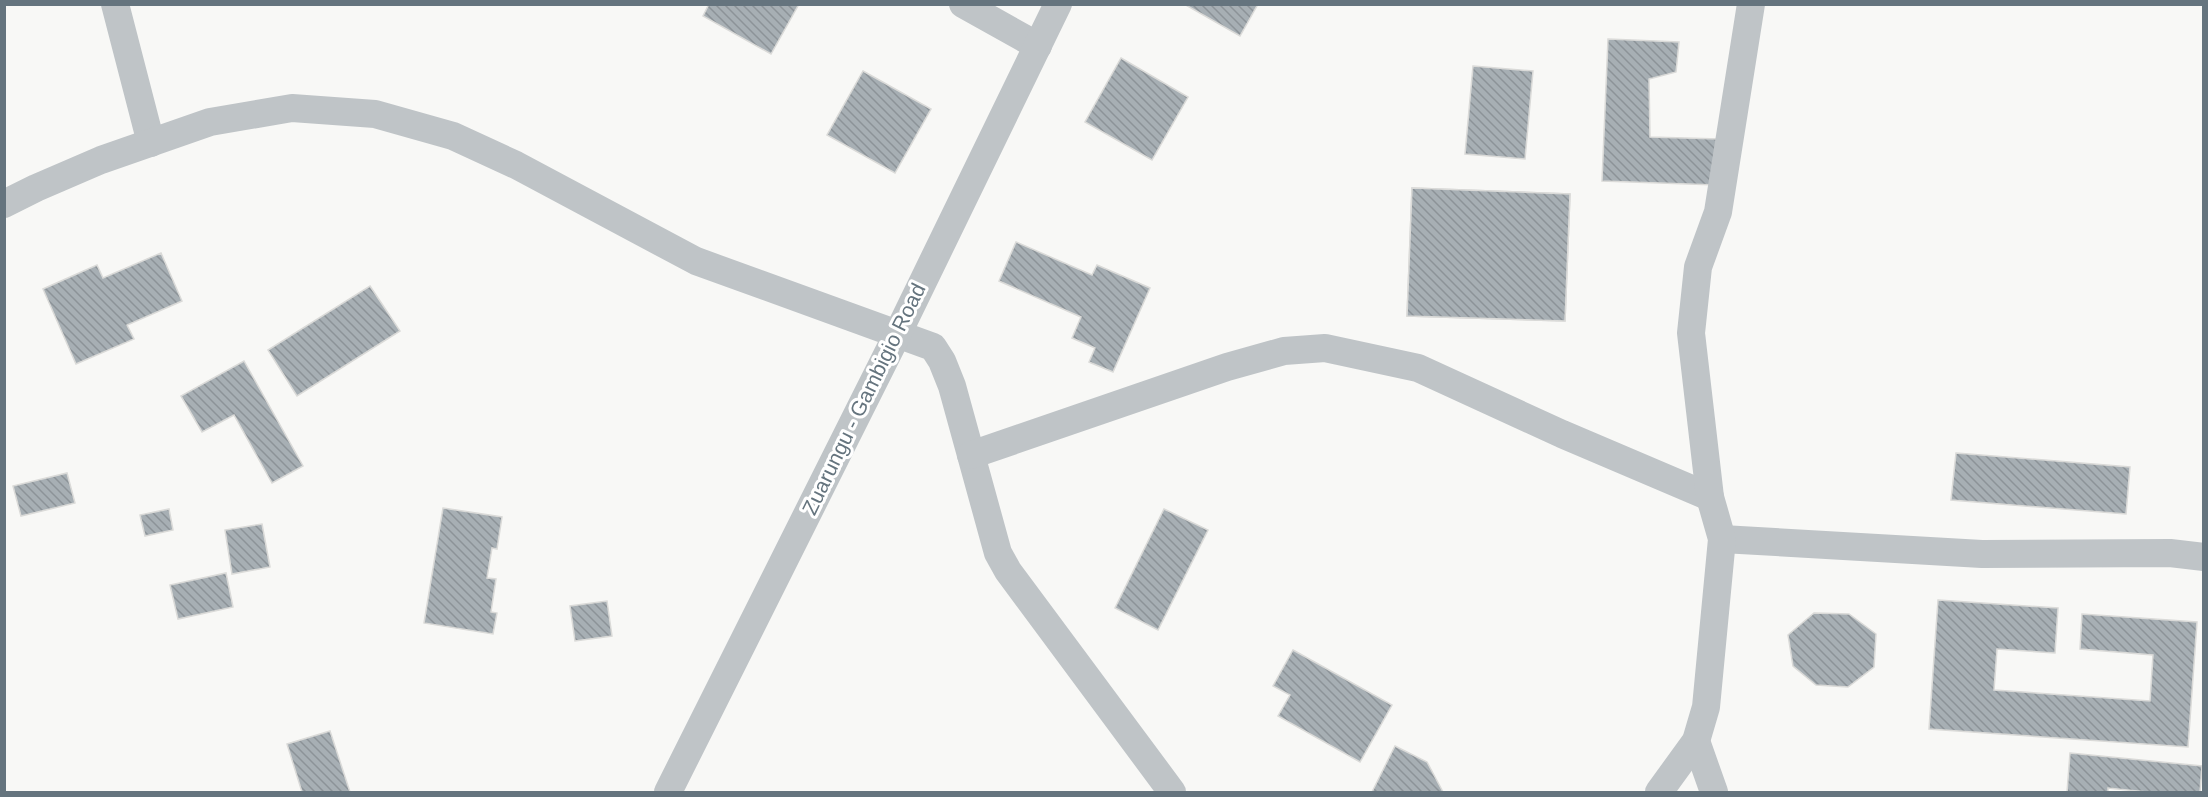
<svg xmlns="http://www.w3.org/2000/svg" width="2208" height="797" viewBox="0 0 2208 797" font-family="Helvetica,sans-serif">
  <style>
    .building { fill: url(#building-back-hatch); stroke: #dadad8; stroke-width: 1.5; fill-rule: evenodd }
    .lines { fill: none; stroke-linecap: round; stroke-linejoin: round }
    .street { stroke: #bfc4c7; stroke-width: 28 }
    .labels { text-anchor: middle; stroke-width: 6; stroke-linejoin: round; paint-order: stroke }
    .street-label { font-size: 21px; fill: #65747e; stroke: #fff }
  </style>
  <defs>
    <pattern id="building-back-hatch" width="6" height="6" patternUnits="userSpaceOnUse" patternTransform="scale(1.5)"><rect width="6" height="6" fill="#a7afb4"/><path d="M-1 5l2 2M0 0l6 6M5-1l2 2" fill="none" stroke="#8c9398"/></pattern>
  </defs>
  <rect width="100%" height="100%" fill="#f8f8f6"/>
  <!-- building -->
  <g class="building">
    <path d="M709,4H799L771,54L703,16Z"/>
    <path d="M1184,4H1258L1240,36Z"/>
    <path d="M1608,39L1679,42L1676,72L1649,79L1650,137L1719,139L1717,185L1602,181Z"/>
    <path d="M1121,58L1188,97L1152,160L1085,122Z"/>
    <path d="M1473,66L1533,71L1525,159L1465,154Z"/>
    <path d="M863,71L931,109L895,173L827,135Z"/>
    <path d="M1412,188L1570,194L1565,321L1407,316ZM1458,216L1532,219L1528,287L1455,284Z"/>
    <path d="M1412,188L1570,194L1565,321L1407,316Z"/>
    <path d="M1016,242L1092,275L1097,265L1150,288L1113,372L1089,362L1095,348L1072,338L1081,317L999,281Z"/>
    <path d="M161,253L182,301L127,325L134,339L76,364L43,289L97,265L103,278Z"/>
    <path d="M370,286L400,331L297,396L268,350Z"/>
    <path d="M244,361L303,466L272,483L234,415L202,432L181,396Z"/>
    <path d="M1956,453L2130,467L2126,514L1951,500Z"/>
    <path d="M67,473L75,503L21,516L13,486Z"/>
    <path d="M443,508L502,517L497,549L492,548L487,578L496,579L491,612L497,613L493,634L424,623Z"/>
    <path d="M169,509L173,530L145,536L140,515Z"/>
    <path d="M1164,509L1208,530L1158,630L1115,608Z"/>
    <path d="M262,524L270,567L232,574L225,530Z"/>
    <path d="M226,573L233,607L178,619L170,585Z"/>
    <path d="M1938,600L2058,608L2055,653L1997,649L1994,690L2150,701L2153,655L2080,649L2082,614L2197,622L2188,747L1929,729Z"/>
    <path d="M607,601L612,636L575,641L570,606Z"/>
    <path d="M1814,613L1849,614L1876,634L1874,667L1848,687L1816,685L1793,666L1788,635Z"/>
    <path d="M1293,650L1392,705L1360,762L1278,716L1290,695L1273,686Z"/>
    <path d="M330,731L350,792H302L287,744Z"/>
    <path d="M1395,746L1427,762L1443,792H1372Z"/>
    <path d="M2070,753L2202,766L2200,792H2147L2108,788V792H2067Z"/>
  </g>
  <g class="lines">
    <!-- street -->
    <g class="street">
      <path d="M115,4L151,143"/>
      <path d="M963,4L1038,46"/>
      <path d="M4,204L36,188L101,160L210,122L292,108L375,114L453,136L516,165L696,261L933,347L942,361L952,386L998,553L1008,571L1172,792"/>
      <path d="M971,455L1227,367L1284,351L1325,348L1418,368L1562,434L1710,497"/>
      <path d="M1722,539L1982,554L2170,553L2204,557"/>
      <path d="M1696,741L1714,792"/>
      <path d="M668,792L897,335L1058,4"/>
      <path d="M1659,792L1696,741L1706,707L1722,539L1710,497L1691,333L1698,267L1718,212L1751,4"/>
    </g>
  </g>
  <g class="labels">
    <!-- street labels -->
    <g class="street-label">
      <text transform="translate(864 399) rotate(-64)" y="7">Zuarungu - Gambigio Road</text>
    </g>
  </g>
  <!-- border -->
  <rect width="2208" height="797" fill="none" stroke="#65747e" stroke-width="12"/>
</svg>
